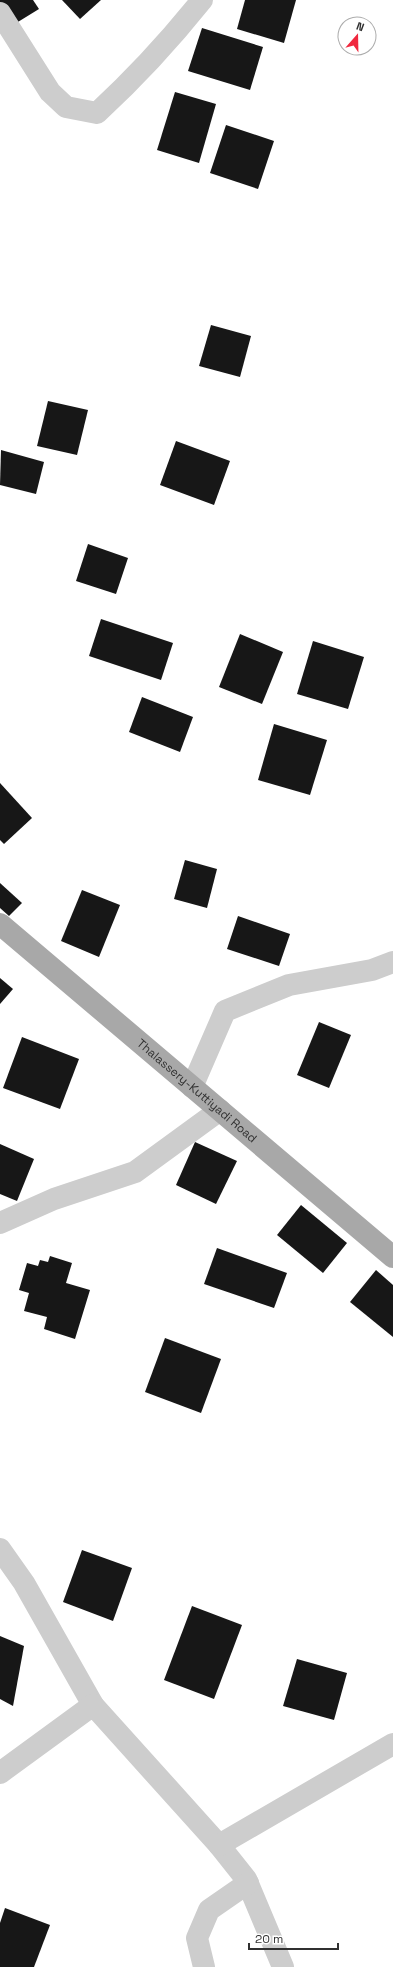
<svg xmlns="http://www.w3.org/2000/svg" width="393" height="1967" viewBox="0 0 393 1967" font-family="'Space Grotesk',sans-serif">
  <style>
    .building { fill: #171717 }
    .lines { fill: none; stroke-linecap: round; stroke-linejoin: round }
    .minor { stroke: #cdcdcd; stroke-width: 22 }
    .major { stroke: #a8a8a8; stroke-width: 22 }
    .labels { text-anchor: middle; stroke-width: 4; stroke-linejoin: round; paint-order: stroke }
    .street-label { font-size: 12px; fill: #303030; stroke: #fff }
  </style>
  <rect width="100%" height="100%" fill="#fff"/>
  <!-- building -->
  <g class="building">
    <path d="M0,0H33L39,9L13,25L0,5Z"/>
    <path d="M62,0H101L80,19Z"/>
    <path d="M245,0H296L284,43L237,29Z"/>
    <path d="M202,28L263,47L250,90L188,71Z"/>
    <path d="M175,92L216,104L199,163L157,150Z"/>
    <path d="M226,125L274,141L258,189L210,173Z"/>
    <path d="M211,325L251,336L240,377L199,366Z"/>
    <path d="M48,401L88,410L77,455L37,446Z"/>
    <path d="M176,441L230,461L214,505L160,485Z"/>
    <path d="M1,450L44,462L36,494L0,485Z"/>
    <path d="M88,544L128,558L116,594L76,581Z"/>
    <path d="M101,619L173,643L161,680L89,656Z"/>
    <path d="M240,634L283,652L262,704L219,687Z"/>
    <path d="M313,641L364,657L348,709L297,694Z"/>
    <path d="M142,697L193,717L180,752L129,732Z"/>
    <path d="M274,724L327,740L310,795L258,780Z"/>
    <path d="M0,783L32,818L4,844L0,840Z"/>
    <path d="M185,860L217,869L207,908L174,899Z"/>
    <path d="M0,883L22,903L9,916L0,908Z"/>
    <path d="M82,890L120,905L99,957L61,941Z"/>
    <path d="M238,916L290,934L279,966L227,949Z"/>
    <path d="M0,978L13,989L0,1004Z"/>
    <path d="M319,1022L351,1035L329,1088L297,1075Z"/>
    <path d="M22,1037L79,1059L60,1109L3,1088Z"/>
    <path d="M195,1142L237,1161L216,1204L176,1185Z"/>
    <path d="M0,1144L34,1159L17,1201L0,1194Z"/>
    <path d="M301,1205L347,1243L323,1273L277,1235Z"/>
    <path d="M217,1248L287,1273L274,1308L204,1284Z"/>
    <path d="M50,1256L72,1263L66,1283L90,1290L75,1339L44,1329L47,1317L24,1311L29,1293L19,1290L27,1263L38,1266L40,1260L48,1262Z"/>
    <path d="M376,1270L393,1285V1337L350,1302Z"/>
    <path d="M165,1338L221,1359L201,1413L145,1392Z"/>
    <path d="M82,1550L132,1568L113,1621L63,1602Z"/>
    <path d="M192,1606L242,1625L214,1699L164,1680Z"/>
    <path d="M0,1636L24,1646L13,1706L0,1699Z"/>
    <path d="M297,1659L347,1673L334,1720L283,1706Z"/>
    <path d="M5,1908L50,1925L34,1967H0V1923Z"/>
  </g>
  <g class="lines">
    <!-- minor -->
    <g class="minor">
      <path d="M0,13L50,92L66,107L97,113C135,78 170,40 202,0"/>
      <path d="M192,1087L225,1011L289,985L372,970L393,962"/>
      <path d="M0,1223L54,1199L135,1172L220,1110"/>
      <path d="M0,1549L24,1583L93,1705"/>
      <path d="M0,1773L93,1705L219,1845L246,1879L283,1967"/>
      <path d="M219,1845L393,1744"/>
      <path d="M204,1967L197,1938L209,1910L248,1883"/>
    </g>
    <!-- major -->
    <path class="major" id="s1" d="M0,924L393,1257"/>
  </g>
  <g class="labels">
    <!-- street labels -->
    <g class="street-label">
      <text dy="4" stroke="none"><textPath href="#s1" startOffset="258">Thalassery-Kuttiyadi Road</textPath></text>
    </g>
  </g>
  <!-- north arrow -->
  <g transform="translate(357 36) rotate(20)"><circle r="19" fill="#ffffff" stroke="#acacac"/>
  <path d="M0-3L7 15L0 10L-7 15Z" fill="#f0283e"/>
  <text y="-6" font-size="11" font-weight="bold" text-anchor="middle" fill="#303030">N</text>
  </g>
  <!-- scale -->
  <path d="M249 1943v6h89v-6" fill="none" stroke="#303030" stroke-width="2"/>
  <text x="255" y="1943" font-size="12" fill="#303030" stroke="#ffffff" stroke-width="3" paint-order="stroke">20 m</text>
</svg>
